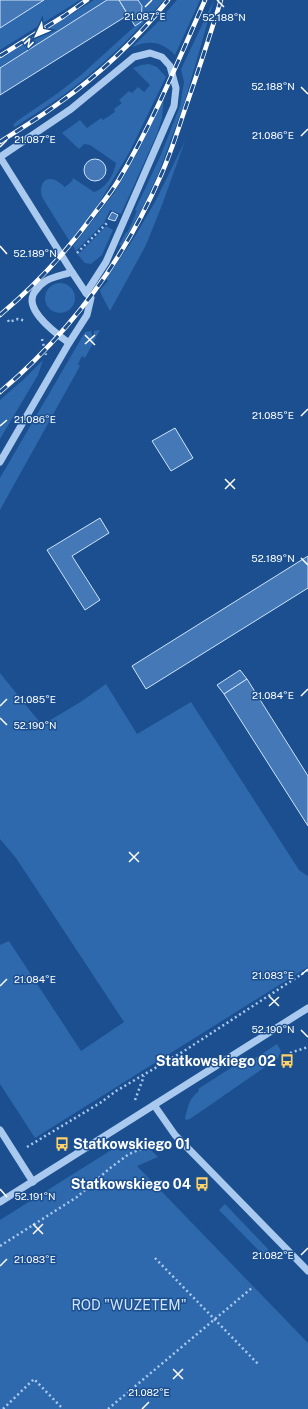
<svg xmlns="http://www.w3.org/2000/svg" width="308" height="1409" viewBox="0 0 308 1409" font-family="'Public Sans',sans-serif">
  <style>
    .green { fill: #2e69ad }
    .building { fill: #4478b7; stroke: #cfe3fa }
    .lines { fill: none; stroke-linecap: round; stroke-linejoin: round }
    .path { stroke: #a9c9ee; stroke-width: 2.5; stroke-dasharray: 2 3; stroke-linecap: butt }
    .minor { stroke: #a9c9ee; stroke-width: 7 }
    .rail-casing { stroke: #fff; stroke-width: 4.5 }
    .rail { stroke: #1b4f8f; stroke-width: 3; stroke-dasharray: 9; stroke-linecap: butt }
    .ticks { fill: none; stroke: #fff; stroke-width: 1.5 }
    .labels { text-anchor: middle; stroke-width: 3; stroke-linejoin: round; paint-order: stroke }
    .poi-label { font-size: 14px; font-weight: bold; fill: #fff; stroke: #1b4f8f; text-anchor: end }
    .park-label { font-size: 14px; fill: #cfe3fa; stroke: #1b4f8f }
    .ticks-label { font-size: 10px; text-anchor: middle; fill: #fff; stroke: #1b4f8f; stroke-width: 3; stroke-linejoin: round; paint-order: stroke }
  </style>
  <rect width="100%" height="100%" fill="#1b4f8f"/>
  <!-- green -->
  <g class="green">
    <path d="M44,0H80L0,50V28Z"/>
    <path d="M94,0H107L0,68V59Z"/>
    <path d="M138,0H164C138,30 110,59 78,84C58,100 36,113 15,127L13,125L17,121L58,93L81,75L135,26L141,22L142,6Z"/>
    <path d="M177,0H200L175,55C161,41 150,40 132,47L155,25Z"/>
    <path d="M214,0L184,104L159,172L145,203L122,246L119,245L126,232L127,233L137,211L135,210L160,157L180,106L184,82L181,69Z"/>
    <path d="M149,64L157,67L166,77L129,153L95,210L70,242L42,197C40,190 41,178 51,179C56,179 61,184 65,187L72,181L73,178L94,192C105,189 114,175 116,163L90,145L84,144L79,149L62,133L80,120L87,128L101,118L103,120L115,112L114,109L122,103L119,100L129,91L132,93L138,87L144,92L150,85L133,68L141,65Z"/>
    <path d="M164,96L162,118L157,134L121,214L110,210L104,223L76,251L73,246L114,193L140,148Z"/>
    <path d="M185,141L162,205L146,245L110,311L101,294L100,290L108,281L106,279L132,241L155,202Z"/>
    <path d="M106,226L113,230L102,255L91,264L85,263L78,255Z"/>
    <circle cx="60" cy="298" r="15"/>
    <path d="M100,330L85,358L82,356L78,364L80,366L0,510V478L85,332L91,331L92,336L94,335V331Z"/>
    <path d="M43,360L38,375L0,439V400L24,379Z"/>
    <path d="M0,673L42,725L82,701L106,684L137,734L191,702L299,870L308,876V967L35,1138L0,1084V945L9,941L81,1051L124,1022L16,858L0,839Z"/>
    <path d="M277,1044L281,1051L278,1058L190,1119L186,1120L185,1118C188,1107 189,1098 199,1091L198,1089L237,1064L240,1068Z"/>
    <path d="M132,1140L145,1144L158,1157L137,1166L308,1343V1409H0V1220L124,1142Z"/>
    <path d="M225,1204L268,1249L271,1258L268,1260L219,1210Z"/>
  </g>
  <!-- building -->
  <g class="building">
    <path d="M0,0H44L0,28Z"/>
    <path d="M107,0H119L128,15L0,95V68Z"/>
    <path d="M119,0H138L142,6L141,22L135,26Z"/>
    <circle cx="95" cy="170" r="11"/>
    <path d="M112,212L118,215L115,221L108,219Z"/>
    <path d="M175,428L193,458L171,471L152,441Z"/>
    <path d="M100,518L109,533L72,556L100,600L85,610L47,550Z"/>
    <path d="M308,556V588L146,689L132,666Z"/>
    <path d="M240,670L247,679L224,694L217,685Z"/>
    <path d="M247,679L308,776V826L224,694Z"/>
  </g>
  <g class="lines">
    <!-- path -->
    <g class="path">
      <path d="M77,253L107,223"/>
      <path d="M8,320L9,322L18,319L26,321"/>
      <path d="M42,339L46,355"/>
      <path d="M290,1053L308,1047"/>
      <path d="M135,1100L144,1076"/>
      <path d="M27,1147L100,1103L116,1091L184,1051L308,970"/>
      <path d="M0,1246L77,1197L109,1169L129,1154L151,1145"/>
      <path d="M155,1258L259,1365"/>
      <path d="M3,1409L34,1379L63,1409"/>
      <path d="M108,1409L253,1287"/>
    </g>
    <!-- minor -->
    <g class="minor">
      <path d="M0,157L72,272"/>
      <path d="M69,343C58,335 26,312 33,295C34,292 40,285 43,283C49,277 64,275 72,272L86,293"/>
      <path d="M0,462L69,343L87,315L91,298L86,293L106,262L174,106L176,88L170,66L162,57L150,53L134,57L71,109L0,157"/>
      <path d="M154,1105L175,1135L308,1271"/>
      <path d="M0,1130L33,1182"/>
      <path d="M0,1202L308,1008"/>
    </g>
    <defs>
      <g id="rail">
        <path d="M0,56L64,16L87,0"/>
        <path d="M0,142C20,129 40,117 59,103C100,74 137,39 168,0"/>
        <path d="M0,315C37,284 69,249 97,210C104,201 112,191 118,181C153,123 178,61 205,0"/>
        <path d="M0,392C71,332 124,260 161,175C170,155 177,133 184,112C197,75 209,38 221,0"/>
      </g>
    </defs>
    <!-- rail casing -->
    <use href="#rail" class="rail-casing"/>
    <!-- rail -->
    <use href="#rail" class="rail"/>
  </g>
  <!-- ticks -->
  <path class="ticks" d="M217,0L224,7M145,7L152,0M301,87L308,94M301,136L308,129M0,147L7,140M0,246L7,254M85,335L95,345M85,344L95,335M301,416L308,409M0,426L7,420M225,479L235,489M225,489L235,479M301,558L308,565M301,696L308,689M0,706L7,699M0,718L7,725M129,852L139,862M129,862L139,852M301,975L308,969M0,986L7,979M269,996L279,1006M269,1006L279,997M301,1030L308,1037M0,1189L7,1197M33,1224L43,1234M33,1234L43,1224M301,1255L308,1248M0,1266L7,1259M173,1369L183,1379M173,1379L183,1369M142,1409L149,1402"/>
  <!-- icons -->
  <defs>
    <symbol id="bus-bare" viewBox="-9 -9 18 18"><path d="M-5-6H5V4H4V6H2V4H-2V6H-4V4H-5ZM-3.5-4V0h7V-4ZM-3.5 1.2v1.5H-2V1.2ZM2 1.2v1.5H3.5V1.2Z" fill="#ffd166" stroke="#1b4f8f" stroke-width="2.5" paint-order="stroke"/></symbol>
  </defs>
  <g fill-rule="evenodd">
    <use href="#bus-bare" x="277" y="1051" width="20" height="20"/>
    <use href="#bus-bare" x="52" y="1134" width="20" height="20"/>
    <use href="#bus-bare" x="192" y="1174" width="20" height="20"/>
  </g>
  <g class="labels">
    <!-- poi labels -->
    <g class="poi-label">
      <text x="276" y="1066">Statkowskiego 02</text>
      <text x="73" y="1149" text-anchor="start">Statkowskiego 01</text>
      <text x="191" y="1189">Statkowskiego 04</text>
    </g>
    <!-- park labels -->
    <g class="park-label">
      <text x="129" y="1310">ROD "WUZETEM"</text>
    </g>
  </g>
  <g class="ticks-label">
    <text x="145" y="20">21.087°E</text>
    <text x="224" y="21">52.188°N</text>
    <text x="273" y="90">52.188°N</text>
    <text x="273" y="139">21.086°E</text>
    <text x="35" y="143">21.087°E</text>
    <text x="35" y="257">52.189°N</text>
    <text x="273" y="419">21.085°E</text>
    <text x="35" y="423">21.086°E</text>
    <text x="273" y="562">52.189°N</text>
    <text x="273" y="699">21.084°E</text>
    <text x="35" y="703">21.085°E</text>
    <text x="35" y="729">52.190°N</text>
    <text x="273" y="979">21.083°E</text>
    <text x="35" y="983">21.084°E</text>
    <text x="273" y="1033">52.190°N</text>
    <text x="35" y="1200">52.191°N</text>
    <text x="273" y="1259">21.082°E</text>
    <text x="35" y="1263">21.083°E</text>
    <text x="149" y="1396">21.082°E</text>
  </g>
  <!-- north arrow -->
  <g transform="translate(36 36) rotate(226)" stroke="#1b4f8f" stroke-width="3" paint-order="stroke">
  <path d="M0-3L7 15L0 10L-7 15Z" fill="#ffffff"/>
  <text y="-6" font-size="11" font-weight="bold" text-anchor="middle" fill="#ffffff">N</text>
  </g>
</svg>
